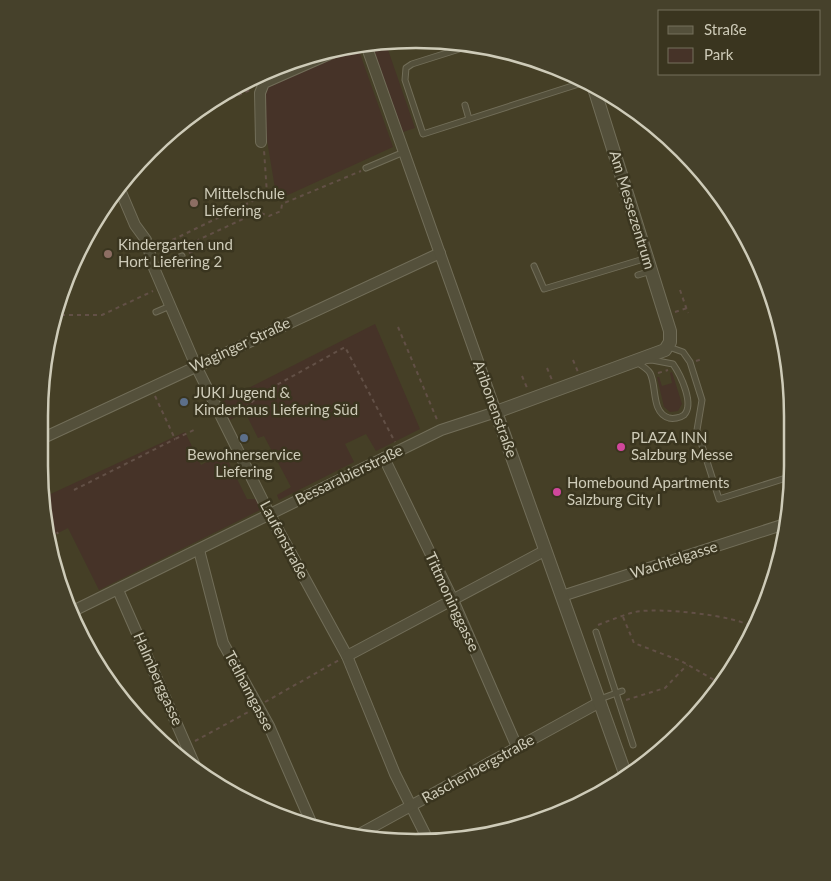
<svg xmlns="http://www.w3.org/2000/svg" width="831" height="881" viewBox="0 0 831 881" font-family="Lato,sans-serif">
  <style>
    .green { fill: #463328 }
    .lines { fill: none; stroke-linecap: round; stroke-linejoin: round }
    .service-casing { stroke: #726e59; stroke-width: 7 }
    .minor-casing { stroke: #726e59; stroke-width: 12 }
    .tertiary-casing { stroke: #726e59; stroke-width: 14 }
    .path { stroke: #625046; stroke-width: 2; stroke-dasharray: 4 4; stroke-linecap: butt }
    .service { stroke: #54503b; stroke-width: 5 }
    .minor { stroke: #54503b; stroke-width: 10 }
    .tertiary { stroke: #54503b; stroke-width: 12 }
    .education-dot { fill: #8d6e63; stroke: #3a351f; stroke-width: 2 }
    .service-dot { fill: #5c6f8a; stroke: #3a351f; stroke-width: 2 }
    .hotel-dot { fill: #d1479c; stroke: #3a351f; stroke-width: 2 }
    .labels { text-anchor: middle; stroke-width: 5; stroke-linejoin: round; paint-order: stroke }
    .poi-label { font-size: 15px; fill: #cecbb8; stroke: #3a351f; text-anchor: start }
    .street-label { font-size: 15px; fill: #cecbb8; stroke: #3a351f }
    .rim { fill: none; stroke: #cecbb8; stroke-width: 2.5 }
  </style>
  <rect width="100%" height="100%" fill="#453f26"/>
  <!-- green -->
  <g class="green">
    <path d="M385,41L415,128L403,132L370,42Z"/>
    <path d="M357,45L393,147L277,200L266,134L265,91L268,85Z"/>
    <path d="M375,324L420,429L376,451L366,434L345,444L354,462L279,500L277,495L291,487L264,436L258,438L245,412L230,420L221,402Z"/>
    <path d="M672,372L682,404L678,411L670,412L664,407L657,377H659L662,386L672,383L670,373Z"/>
    <path d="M185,432L201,465L224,453L247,499H257L262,509L99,590L68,528L46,539L42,498Z"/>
  </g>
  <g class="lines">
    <defs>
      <g id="service">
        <path d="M472,45L412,64L406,68L405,80L423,134L588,81"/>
        <path d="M465,105L469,119"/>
        <path d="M366,168L404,152"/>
        <path d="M534,266L544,289L647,258"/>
        <path d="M154,268L182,256"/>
        <path d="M638,275L651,271"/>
        <path d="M156,312L170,306"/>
        <path d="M669,347L683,352L690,362L702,400L697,430L719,499L786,478"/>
        <path d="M652,360L673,364C680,374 695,404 684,415C680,418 673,419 669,418C651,413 657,386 650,373C647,368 639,364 635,361Z"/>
        <path d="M596,632L633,745"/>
        <path d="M600,699L622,691"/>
      </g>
      <g id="minor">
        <path d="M261,142L260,93L264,83L348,46"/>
        <path d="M118,185L135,225L146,240L154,268L196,366L270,515L347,656L395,774L428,840"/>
        <path d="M41,439L440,253"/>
        <path d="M384,458L453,600L517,747"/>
        <path d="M199,550L223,643L269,726L313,827"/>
        <path d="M118,590L196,768"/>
        <path d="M562,596L785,524"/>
        <path d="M71,612L441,430L496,412L365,42"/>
        <path d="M347,656L546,550"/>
        <path d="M356,836L600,702"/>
      </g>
      <path id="tertiary" d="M593,85L670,331V342L665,350L496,412L626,776"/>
    </defs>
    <!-- service casing -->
    <use href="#service" class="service-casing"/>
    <!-- minor casing -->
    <use href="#minor" class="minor-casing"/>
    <!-- tertiary casing -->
    <use href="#tertiary" class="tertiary-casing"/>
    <!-- path -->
    <g class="path">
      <path d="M221,93L256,78"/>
      <path d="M187,118L250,90"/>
      <path d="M158,245L160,246L267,194L264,150"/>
      <path d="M189,253L197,250L198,240L258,212L269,216L281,211L282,204L361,171"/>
      <path d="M680,290L688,313"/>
      <path d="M675,312L687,308"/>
      <path d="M53,315H102L153,291"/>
      <path d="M398,327L438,422"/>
      <path d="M573,360L578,372"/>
      <path d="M696,361L702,359"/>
      <path d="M547,368L552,380"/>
      <path d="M658,373L668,370"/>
      <path d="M522,376L528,390"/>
      <path d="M155,396L175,439L196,429"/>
      <path d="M231,415L245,408L264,392L345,347L395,442"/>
      <path d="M74,490L175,439"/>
      <path d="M57,532L58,534"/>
      <path d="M623,617L634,643L681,661L721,684"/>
      <path d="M598,625C611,620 623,615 635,612C657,607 737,615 754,628"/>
      <path d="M626,700L665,688L687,665"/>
      <path d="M265,702L339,660"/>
      <path d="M195,741L250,711"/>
    </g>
    <!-- service -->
    <use href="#service" class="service"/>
    <!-- minor -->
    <use href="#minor" class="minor"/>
    <!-- tertiary -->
    <use href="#tertiary" class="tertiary"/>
  </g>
  <!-- markers -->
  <g class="education-dot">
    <circle cx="194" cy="203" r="5"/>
    <circle cx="108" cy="254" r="5"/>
  </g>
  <g class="service-dot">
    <circle cx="184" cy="402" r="5"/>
    <circle cx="244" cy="438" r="5"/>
  </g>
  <g class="hotel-dot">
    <circle cx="621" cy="447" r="5"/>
    <circle cx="557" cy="492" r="5"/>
  </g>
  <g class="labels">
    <!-- poi labels -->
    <g class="poi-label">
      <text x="204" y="199">Mittelschule<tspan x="204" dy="17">Liefering</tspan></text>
      <text x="118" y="250">Kindergarten und<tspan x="118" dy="17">Hort Liefering 2</tspan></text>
      <text x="194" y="398">JUKI Jugend &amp;<tspan x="194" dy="17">Kinderhaus Liefering Süd</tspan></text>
      <text x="631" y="443">PLAZA INN<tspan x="631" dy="17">Salzburg Messe</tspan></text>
      <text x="244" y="460" text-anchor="middle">Bewohnerservice<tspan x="244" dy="17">Liefering</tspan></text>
      <text x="567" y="488">Homebound Apartments<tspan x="567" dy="17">Salzburg City I</tspan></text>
    </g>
    <!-- street labels -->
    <g class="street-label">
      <text transform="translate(632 210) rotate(73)" y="5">Am Messezentrum</text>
      <text transform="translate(240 345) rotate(-25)" y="5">Waginger Straße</text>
      <text transform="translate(495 409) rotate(70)" y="5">Aribonenstraße</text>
      <text transform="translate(349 475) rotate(-26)" y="5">Bessarabierstraße</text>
      <text transform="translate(284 540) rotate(62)" y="5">Laufenstraße</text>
      <text transform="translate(674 560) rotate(-18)" y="5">Wachtelgasse</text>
      <text transform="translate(452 602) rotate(65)" y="5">Tittmoninggasse</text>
      <text transform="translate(158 679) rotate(66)" y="5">Halmberggasse</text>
      <text transform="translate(249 691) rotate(62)" y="5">Tetlhamgasse</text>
      <text transform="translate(478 769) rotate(-29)" y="5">Raschenbergstraße</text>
    </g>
  </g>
  <!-- crop -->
  <path d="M0 0H831V881H0ZM416 48H416A368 368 0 0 1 784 416V466A368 368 0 0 1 416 834H416A368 368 0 0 1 48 466V416A368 368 0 0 1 416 48Z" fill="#46412b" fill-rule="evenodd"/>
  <path class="rim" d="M416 48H416A368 368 0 0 1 784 416V466A368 368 0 0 1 416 834H416A368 368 0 0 1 48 466V416A368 368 0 0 1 416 48Z"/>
  <!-- legend -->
  <rect x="658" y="10" width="162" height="65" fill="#3a351f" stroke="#75715c"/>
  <rect x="668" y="26" width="25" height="8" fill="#54503b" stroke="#75715c"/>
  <text x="704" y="35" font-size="15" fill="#cecbb8">Straße</text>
  <rect x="668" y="48" width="25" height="15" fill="#463328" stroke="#75715c"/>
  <text x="704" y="60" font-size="15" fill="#cecbb8">Park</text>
</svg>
